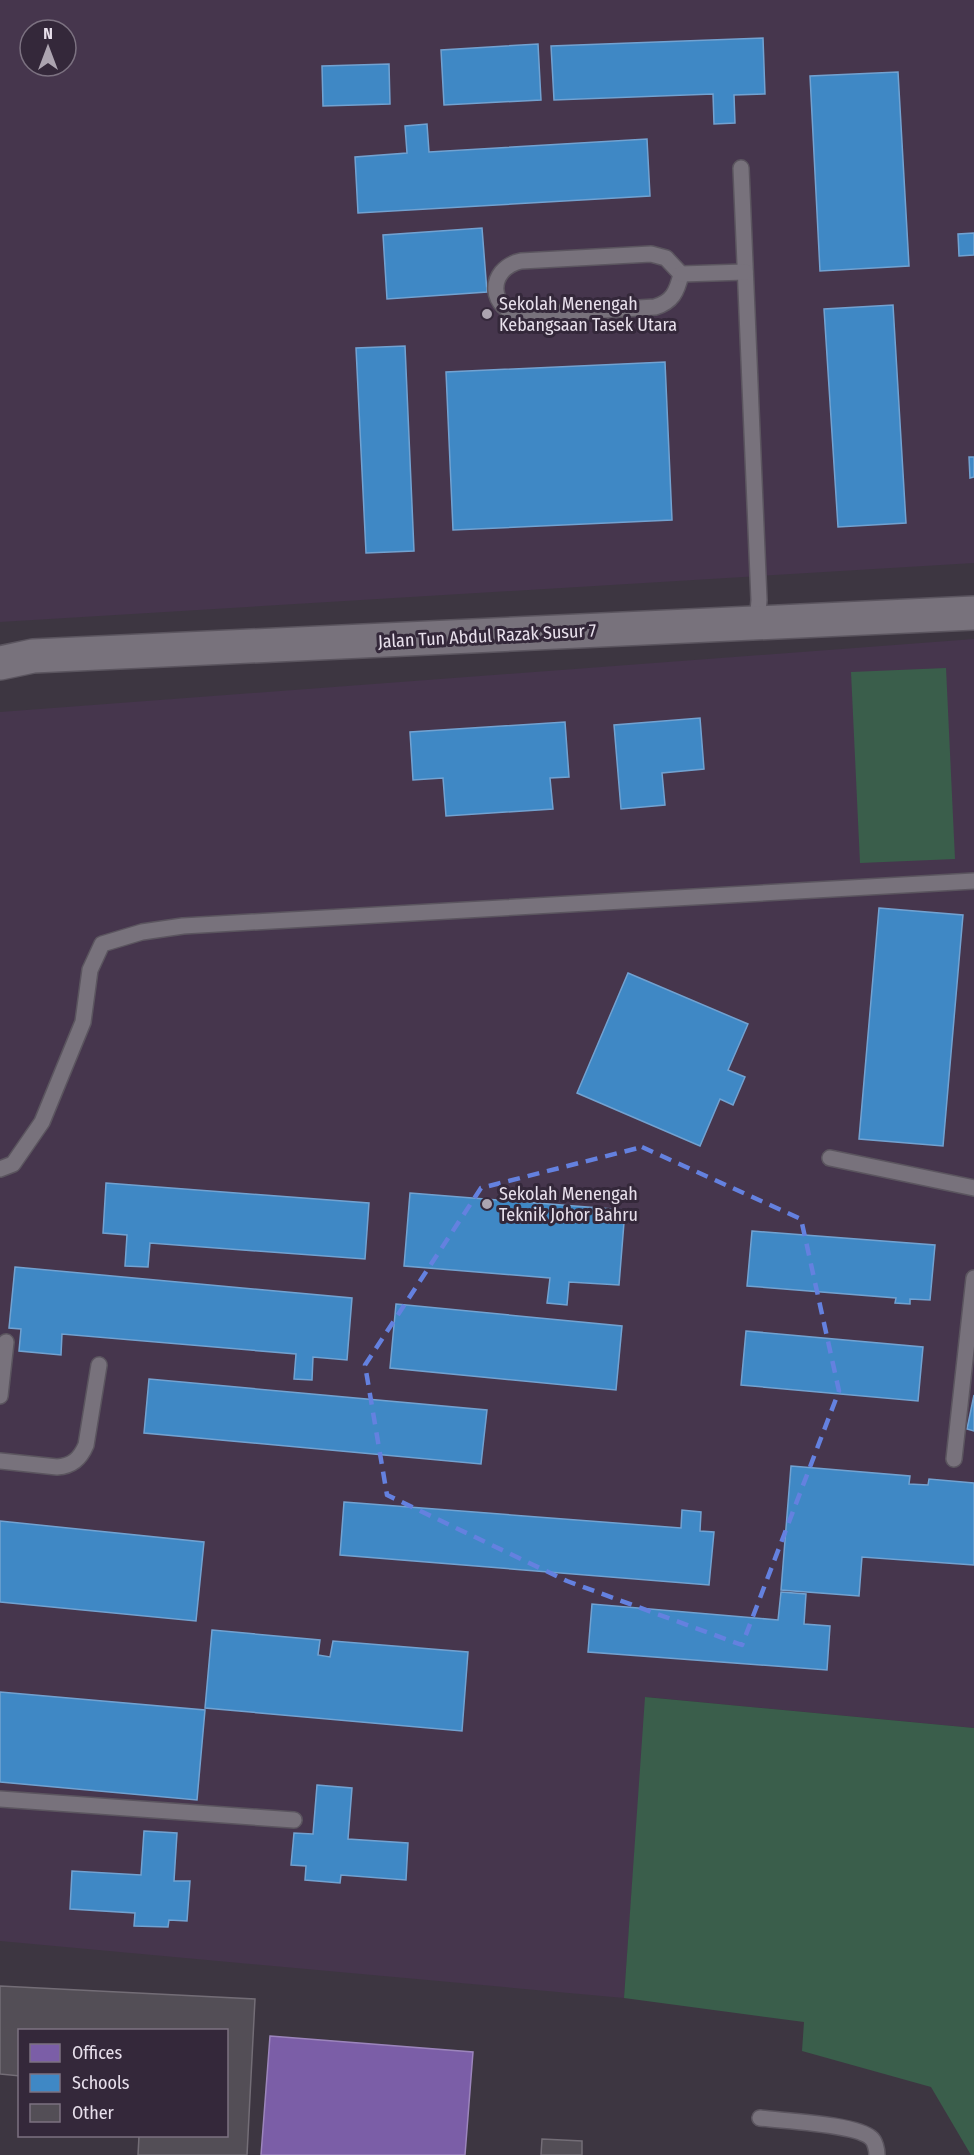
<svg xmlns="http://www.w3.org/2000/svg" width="974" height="2155" viewBox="0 0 974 2155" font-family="'Fira Sans Condensed',sans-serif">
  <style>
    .built { fill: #46364d; fill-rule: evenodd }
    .green { fill: #3a5e4b }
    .offices { fill: #7b5ea7; stroke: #9c85bc; stroke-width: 1.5 }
    .schools { fill: #3f88c5; stroke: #72a2d1; stroke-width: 1.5 }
    .building { fill: #534e56; stroke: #736d76; stroke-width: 1.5 }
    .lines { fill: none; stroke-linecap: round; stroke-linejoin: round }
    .service-casing { stroke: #5b555f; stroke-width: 18 }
    .tertiary-casing { stroke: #5b555f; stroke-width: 36 }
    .service { stroke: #78727c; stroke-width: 15 }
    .tertiary { stroke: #78727c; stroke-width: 33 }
    .marked { fill: none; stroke: #6481df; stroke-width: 4.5; stroke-dasharray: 12 8; stroke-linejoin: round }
    .poi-dot { fill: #aca4b0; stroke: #34283a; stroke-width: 2 }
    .labels { text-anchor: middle; stroke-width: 6; stroke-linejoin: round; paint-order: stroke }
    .poi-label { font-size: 18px; fill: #e8e0ec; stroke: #34283a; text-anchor: start }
    .street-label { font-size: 18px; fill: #e8e0ec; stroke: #34283a }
  </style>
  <rect width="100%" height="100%" fill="#3d3641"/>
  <!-- built -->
  <g class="built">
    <path d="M0,0H974V563L0,622ZM30,30H66V66H30Z"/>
    <path d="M974,639V1728L646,1697L624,1998L0,1941V712Z"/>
  </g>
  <!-- green -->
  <g class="green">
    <path d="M946,668L955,859L860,863L851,672Z"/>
    <path d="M645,1697L974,1728V2155H971L931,2087L802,2051L804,2022L624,1998Z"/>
  </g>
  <!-- offices -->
  <path class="offices" d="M270,2036L473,2052L465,2155H261Z"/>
  <!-- schools -->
  <g class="schools">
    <path d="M763,38L765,94L734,95L735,123L714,124L713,94L554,100L551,46Z"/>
    <path d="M538,44L541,100L444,105L441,50Z"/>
    <path d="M389,64L390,104L323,106L322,66Z"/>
    <path d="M898,72L909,266L820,271L810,76Z"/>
    <path d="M427,124L429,152L647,139L650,196L358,213L355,157L407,153L405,126Z"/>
    <path d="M482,228L487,292L387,299L383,235Z"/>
    <path d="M974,233V255L959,256L958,234Z"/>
    <path d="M893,305L906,523L838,527L824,309Z"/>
    <path d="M405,346L414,551L366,553L356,348Z"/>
    <path d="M665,362L672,520L453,530L446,372Z"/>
    <path d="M969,457H974V477L970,478Z"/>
    <path d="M700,718L704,769L662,773L665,805L621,809L614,725Z"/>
    <path d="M565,722L569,777L550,778L553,809L446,816L443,778L413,780L410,732Z"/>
    <path d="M879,908L963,915L943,1146L859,1139Z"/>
    <path d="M628,973L748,1024L728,1070L745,1077L733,1105L720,1099L700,1146L577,1093Z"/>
    <path d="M106,1183L369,1203L365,1259L150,1243L148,1267L125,1266L127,1235L103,1233Z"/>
    <path d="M410,1193L625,1210L619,1285L569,1282L567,1305L547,1303L550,1278L404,1266Z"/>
    <path d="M752,1231L935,1245L930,1300L910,1299V1304L895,1303L896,1298L747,1286Z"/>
    <path d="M15,1267L352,1298L347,1360L313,1357L312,1380L294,1379L296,1354L62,1334L61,1355L19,1351L21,1329L9,1328Z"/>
    <path d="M396,1304L622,1326L616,1390L390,1368Z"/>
    <path d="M746,1331L923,1347L918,1401L741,1385Z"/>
    <path d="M149,1379L487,1410L481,1464L144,1433Z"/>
    <path d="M974,1395V1431L967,1429Z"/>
    <path d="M791,1466L910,1476L909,1484L928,1485L929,1479L974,1483V1565L862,1557L859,1596L781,1590Z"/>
    <path d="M344,1502L681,1528L682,1510L701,1512L700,1531L714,1532L709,1585L340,1555Z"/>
    <path d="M0,1521L204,1542L196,1621L0,1602Z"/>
    <path d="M781,1592L806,1594L804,1624L830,1626L827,1670L588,1652L592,1604L778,1620Z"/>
    <path d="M212,1630L320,1640L318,1655L330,1657L333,1641L468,1652L462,1731L205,1708Z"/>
    <path d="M0,1692L205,1710L197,1800L0,1782Z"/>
    <path d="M317,1785L352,1788L348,1839L408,1843L406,1880L341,1875L340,1883L305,1880L306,1866L291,1865L294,1833L313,1834Z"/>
    <path d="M144,1831L177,1833L174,1881H190L187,1921L169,1920L168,1927L134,1926L135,1913L70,1909L72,1871L141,1875Z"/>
  </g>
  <!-- building -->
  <g class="building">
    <path d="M0,1986L255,1999L247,2155H138L139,2136H226V2030H20V2076L0,2074Z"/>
    <path d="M542,2139L582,2141V2155H541Z"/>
  </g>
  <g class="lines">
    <defs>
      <g id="service">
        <path d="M741,168L759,600L757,624"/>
        <path d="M651,254L666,258L681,274C677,292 672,302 655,307L524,315C488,311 486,269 521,261Z"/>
        <path d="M681,274L745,272"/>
        <path d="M830,1158L974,1188"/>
        <path d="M0,1169L13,1164L42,1122L83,1022L90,970L102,944L142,932L183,926L974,881"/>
        <path d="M0,1396L6,1342"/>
        <path d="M954,1459L974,1278"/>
        <path d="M0,1461L57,1467C72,1466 80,1459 86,1445L99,1365"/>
        <path d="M0,1799L294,1820"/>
        <path d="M760,2118C782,2121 857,2124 871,2138C875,2141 877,2150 877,2155"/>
      </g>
      <path id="tertiary" d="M0,663L33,656L974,613"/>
    </defs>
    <!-- service casing -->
    <use href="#service" class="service-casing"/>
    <!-- tertiary casing -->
    <use href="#tertiary" class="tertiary-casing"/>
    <!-- service -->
    <use href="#service" class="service"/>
    <!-- tertiary -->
    <use href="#tertiary" class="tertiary"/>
  </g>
  <!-- marked area -->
  <path class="marked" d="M642,1147L801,1219L839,1391L742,1645L567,1581L387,1495L365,1365L481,1188Z"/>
  <!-- markers -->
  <g class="poi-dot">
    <circle cx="487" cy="314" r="6"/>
    <circle cx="487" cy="1204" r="6"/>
  </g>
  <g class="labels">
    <!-- poi labels -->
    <g class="poi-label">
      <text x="499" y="310">Sekolah Menengah<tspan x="499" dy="21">Kebangsaan Tasek Utara</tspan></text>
      <text x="499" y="1200">Sekolah Menengah<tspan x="499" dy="21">Teknik Johor Bahru</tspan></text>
    </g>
    <!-- street labels -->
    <g class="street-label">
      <text transform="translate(487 636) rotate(-3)" y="6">Jalan Tun Abdul Razak Susur 7</text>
    </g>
  </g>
  <!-- legend -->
  <rect x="18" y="2029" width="210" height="108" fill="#34283a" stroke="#7c7281" stroke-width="1.5"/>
  <rect x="30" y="2044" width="30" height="18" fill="#7b5ea7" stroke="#7c7281" stroke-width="1.5"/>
  <text x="72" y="2059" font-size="18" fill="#e8e0ec">Offices</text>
  <rect x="30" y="2074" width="30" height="18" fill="#3f88c5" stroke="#7c7281" stroke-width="1.5"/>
  <text x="72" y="2089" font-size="18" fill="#e8e0ec">Schools</text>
  <rect x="30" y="2104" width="30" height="18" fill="#534e56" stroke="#7c7281" stroke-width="1.5"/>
  <text x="72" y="2119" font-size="18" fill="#e8e0ec">Other</text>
  <!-- north arrow -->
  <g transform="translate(48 48)"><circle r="28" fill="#34283a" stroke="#7c7281" stroke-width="1.5"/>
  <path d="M0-4.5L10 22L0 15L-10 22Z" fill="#aca4b0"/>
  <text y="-9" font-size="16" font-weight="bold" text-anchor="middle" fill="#e8e0ec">N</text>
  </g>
</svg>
